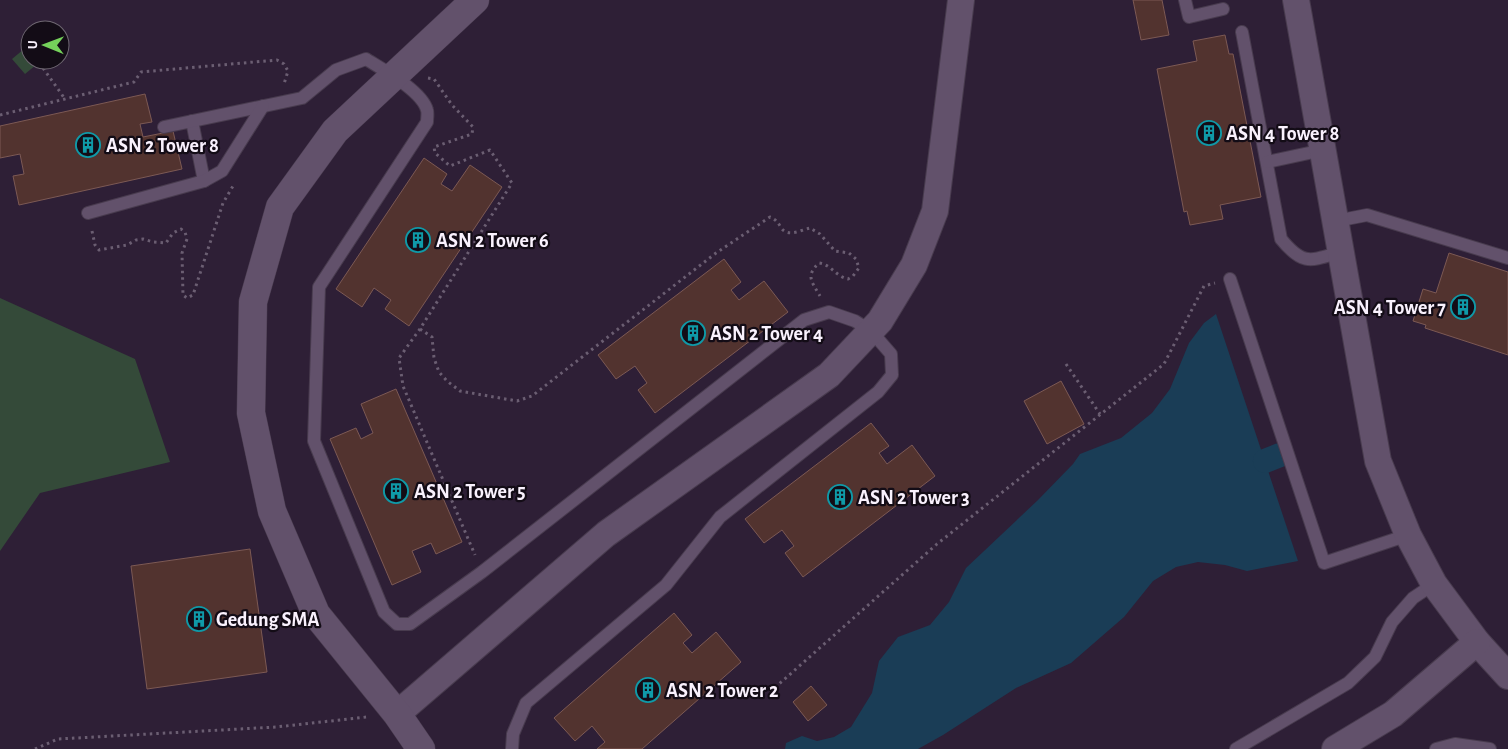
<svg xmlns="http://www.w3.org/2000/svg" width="1508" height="749" viewBox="0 0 1508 749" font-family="'Alegreya Sans',sans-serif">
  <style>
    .green { fill: #344a39 }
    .water { fill: #1a3d56 }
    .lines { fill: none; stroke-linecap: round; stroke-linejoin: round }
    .canal { stroke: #1a3d56; stroke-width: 24 }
    .building { fill: #52332f; stroke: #7c5954 }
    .service-casing { stroke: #483b4e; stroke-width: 14 }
    .minor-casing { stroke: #483b4e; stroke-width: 28 }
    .tertiary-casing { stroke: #483b4e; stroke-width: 29 }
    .path { stroke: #6b5e72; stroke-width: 3; stroke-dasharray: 2.5 4; stroke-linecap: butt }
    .service { stroke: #62516b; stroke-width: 12 }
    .minor { stroke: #62516b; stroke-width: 26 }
    .tertiary { stroke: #62516b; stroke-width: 28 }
    .labels { text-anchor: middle; stroke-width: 4.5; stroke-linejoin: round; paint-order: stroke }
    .poi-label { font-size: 20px; font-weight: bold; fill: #f9f1fd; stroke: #130c16; text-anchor: start }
  </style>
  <rect width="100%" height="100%" fill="#2e1f36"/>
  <!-- green -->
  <g class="green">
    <path d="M30,44V60H42L25,74L12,59Z"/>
    <path d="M0,298L135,359L170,462L40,493L0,551Z"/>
  </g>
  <!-- water -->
  <path class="water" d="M1216,314L1298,561L1247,571L1225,565L1198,562L1176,567L1153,581L1124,617L1071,663L1016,688L943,735L918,749H785L786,743L802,736L817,741L834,737L851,727L872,693L879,661L898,637L930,625L949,602L966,568L1038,500L1073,464L1080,454L1121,438L1152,413L1170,389L1189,343L1204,323Z"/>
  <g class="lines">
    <!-- canal -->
    <path class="canal" d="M1265,461L1280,455"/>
  </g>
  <!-- building -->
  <g class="building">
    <path d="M1133,0H1162L1169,35L1141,40Z"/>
    <path d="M1225,35L1229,54H1233L1261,197L1220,205L1223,219L1190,225L1187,211L1184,212L1157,69L1197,61L1193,41Z"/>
    <path d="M145,94L152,122L140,124L143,137L173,131L182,169L19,205L13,176L24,174L20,154L0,158V126Z"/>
    <path d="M424,158L447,174L441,184L452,191L470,165L502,187L409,326L385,309L391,300L374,288L362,307L336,289Z"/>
    <path d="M1449,253L1508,272V355L1425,328L1426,325L1413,321L1423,289L1436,293Z"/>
    <path d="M724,259L741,282L731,290L739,300L764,281L788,312L655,413L638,390L647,383L635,366L616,379L598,355Z"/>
    <path d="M1061,381L1084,424L1047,444L1024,401Z"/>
    <path d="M396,389L462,542L436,554L431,543L412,551L421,572L392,585L330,439L356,428L361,439L373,433L361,404Z"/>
    <path d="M871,423L889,446L879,453L887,464L912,445L935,476L803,577L785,553L794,546L782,530L764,543L745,519Z"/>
    <path d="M250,549L267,672L147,689L131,566Z"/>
    <path d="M674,613L692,635L683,643L692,653L716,632L741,662L642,749H597L605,742L592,726L575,741L554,718Z"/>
    <path d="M811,686L827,705L808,721L793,702Z"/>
  </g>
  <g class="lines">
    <defs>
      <g id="service">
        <path d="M1185,0L1189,17L1223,9"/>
        <path d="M1242,32L1281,239C1303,266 1310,261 1341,252"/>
        <path d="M192,121L204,181"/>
        <path d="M164,127L302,98L336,70L366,59C382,69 422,91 427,110C428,113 427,119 427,122L319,287L314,441L384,612L397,624H410L482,572L804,320L829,312L855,321L871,331L891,354L892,375L878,392L720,517L666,585L526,703L513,734L512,749"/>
        <path d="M1267,162L1323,150"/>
        <path d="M88,213L204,181L222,171L263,106"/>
        <path d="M1336,221L1367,215L1508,258"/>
        <path d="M1230,279L1324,563L1408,535"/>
        <path d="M1236,749L1348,683L1375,657L1392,622L1413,598L1434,584"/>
        <path d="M1436,749L1455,744L1490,749"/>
      </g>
      <g id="minor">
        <path d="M1296,0L1378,461L1408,535L1434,584L1477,642L1508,676"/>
        <path d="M397,714L606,534L829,375L880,321L914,265L935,211L961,0"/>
        <path d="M1335,749L1393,714L1477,642"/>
      </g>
      <path id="tertiary" d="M421,749L397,714L316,614L272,511L251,413L253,302L280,207L335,131L475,0"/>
    </defs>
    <!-- service casing -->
    <use href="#service" class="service-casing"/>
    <!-- minor casing -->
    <use href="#minor" class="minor-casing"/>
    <!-- tertiary casing -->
    <use href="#tertiary" class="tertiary-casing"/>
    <!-- path -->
    <g class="path">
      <path d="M43,68L65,99"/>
      <path d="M428,78L434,79L452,105L473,127L472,134L434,147L435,153L450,166L490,150L512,183L420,329L399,358L403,386L475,555"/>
      <path d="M0,115L134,82L141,72L277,60L284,64L288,71L284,84"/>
      <path d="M92,231L95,245L99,250L127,245L136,240L143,239L153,242L166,243L173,233L181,229L185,232L187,239L182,253L183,295L187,298L193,295L223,203L233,186"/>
      <path d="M420,329L432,337L434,358L439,372L447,381L460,391L517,401L532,396L716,253L770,217C777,220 778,223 782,229C789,237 801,230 810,228L820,234L835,251L849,253L856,259L859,268L853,276L848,279C835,276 832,265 819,263C805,276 812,282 820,296"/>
      <path d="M1066,364L1100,414"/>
      <path d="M770,692L937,544L1164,364L1204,286L1215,283"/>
      <path d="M35,749L58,739L276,727L367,717"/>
    </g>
    <!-- service -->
    <use href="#service" class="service"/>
    <!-- minor -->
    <use href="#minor" class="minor"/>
    <!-- tertiary -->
    <use href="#tertiary" class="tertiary"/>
  </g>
  <!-- icons -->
  <defs>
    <symbol id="building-ring" viewBox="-11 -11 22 22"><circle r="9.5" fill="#130c16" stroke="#0f9aa8" stroke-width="1.5"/><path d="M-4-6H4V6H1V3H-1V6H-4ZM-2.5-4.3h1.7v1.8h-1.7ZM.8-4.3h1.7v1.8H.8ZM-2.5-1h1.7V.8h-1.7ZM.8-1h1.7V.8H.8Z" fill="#0f9aa8"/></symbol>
  </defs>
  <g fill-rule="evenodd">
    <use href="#building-ring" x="1195" y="119" width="28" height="28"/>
    <use href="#building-ring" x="74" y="131" width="28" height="28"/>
    <use href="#building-ring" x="404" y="226" width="28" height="28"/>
    <use href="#building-ring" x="1449" y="293" width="28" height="28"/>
    <use href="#building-ring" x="679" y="319" width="28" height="28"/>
    <use href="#building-ring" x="382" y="477" width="28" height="28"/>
    <use href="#building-ring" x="826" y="483" width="28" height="28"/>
    <use href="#building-ring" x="185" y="605" width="28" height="28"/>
    <use href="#building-ring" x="634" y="676" width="28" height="28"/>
  </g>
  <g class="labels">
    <!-- poi labels -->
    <g class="poi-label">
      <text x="1226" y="140">ASN 4 Tower 8</text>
      <text x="106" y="152">ASN 2 Tower 8</text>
      <text x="436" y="247">ASN 2 Tower 6</text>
      <text x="1446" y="314" text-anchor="end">ASN 4 Tower 7</text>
      <text x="710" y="340">ASN 2 Tower 4</text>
      <text x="414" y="498">ASN 2 Tower 5</text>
      <text x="858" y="504">ASN 2 Tower 3</text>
      <text x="216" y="626">Gedung SMA</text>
      <text x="666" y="697">ASN 2 Tower 2</text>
    </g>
  </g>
  <!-- north arrow -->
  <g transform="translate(45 45) rotate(271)"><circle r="24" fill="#130c16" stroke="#6f6872"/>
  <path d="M0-4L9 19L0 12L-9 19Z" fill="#75d25b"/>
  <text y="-8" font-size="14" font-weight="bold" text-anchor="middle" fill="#f9f1fd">U</text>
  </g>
</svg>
